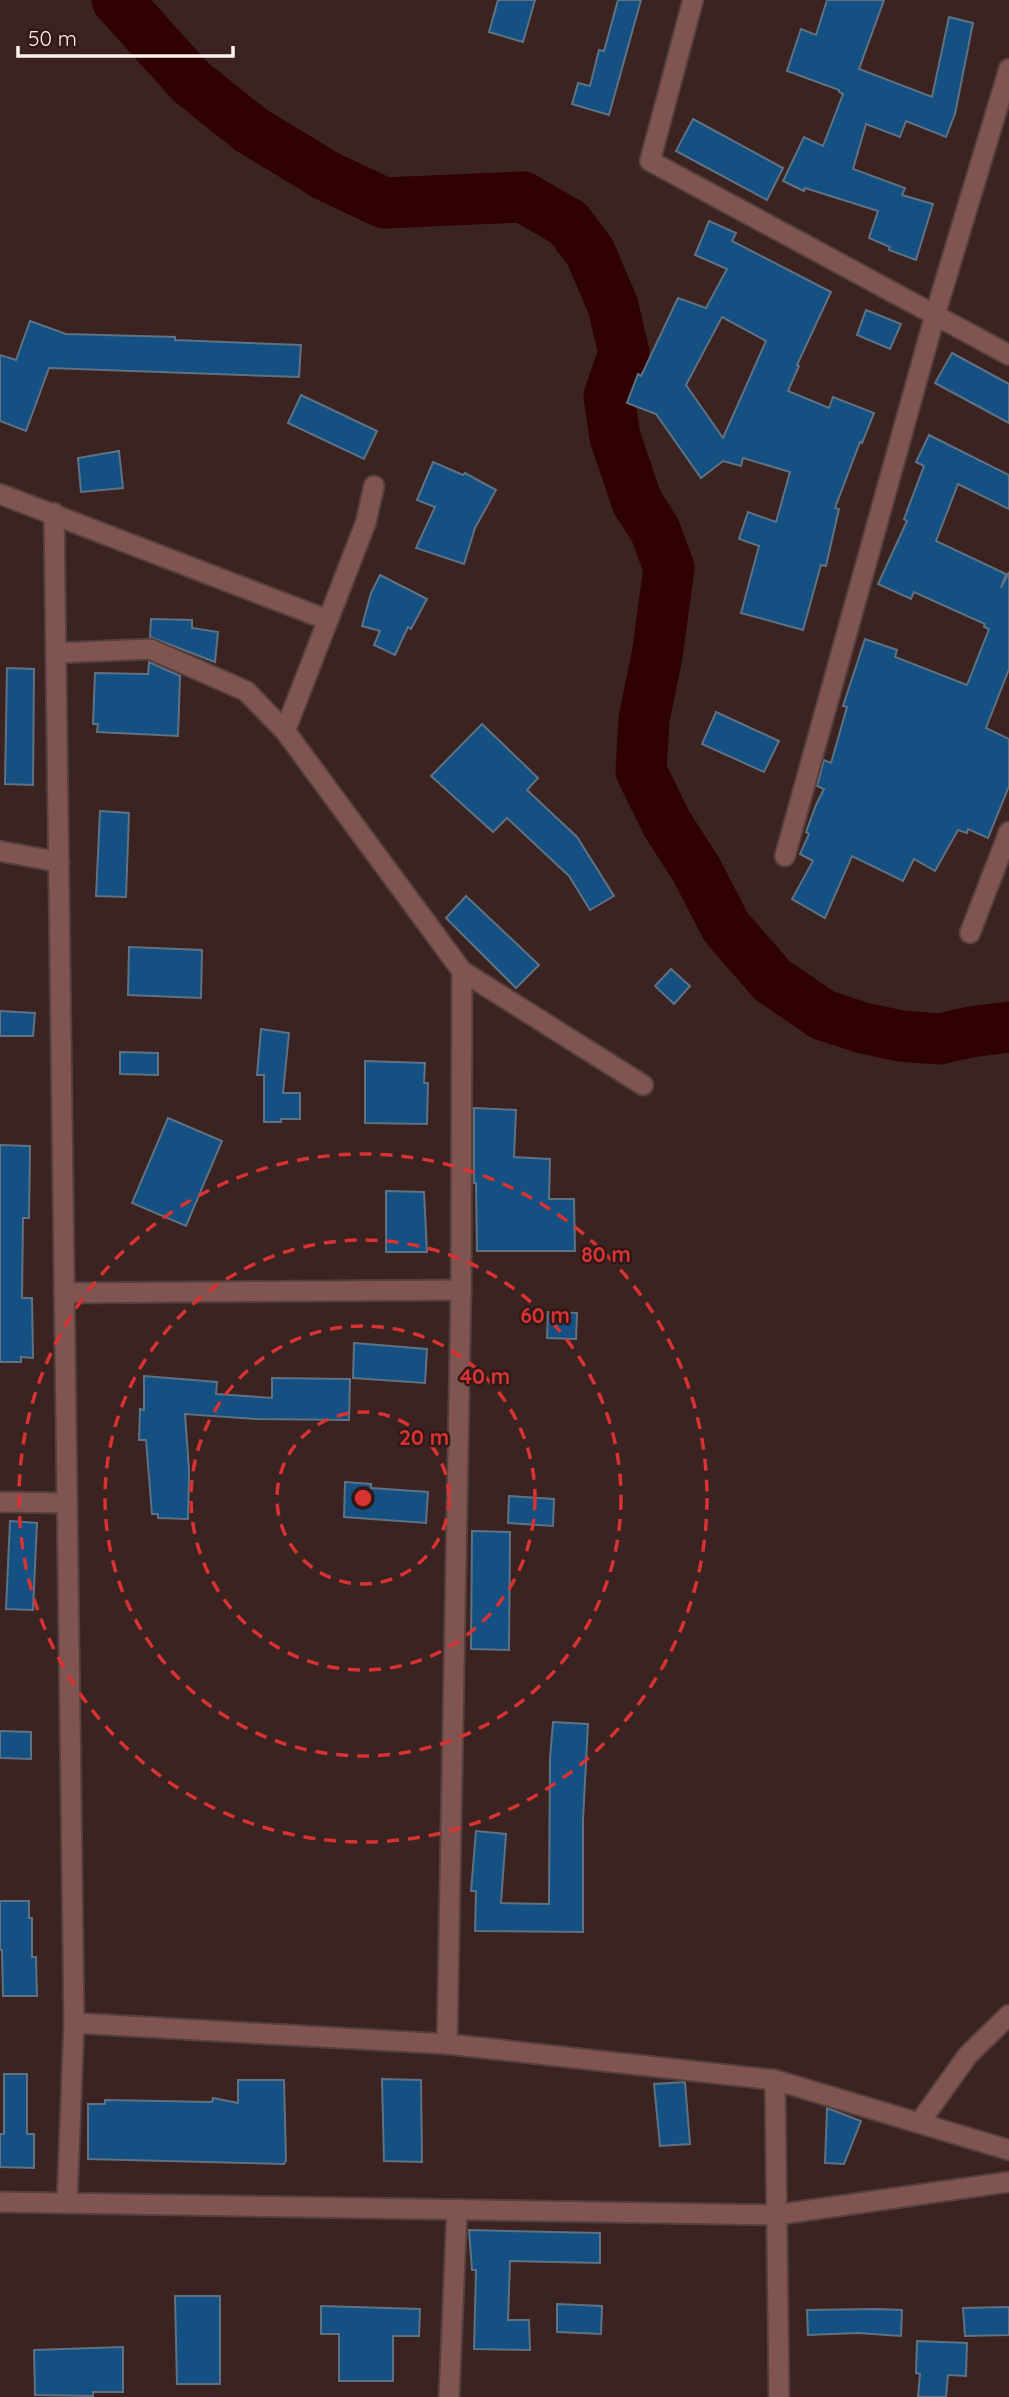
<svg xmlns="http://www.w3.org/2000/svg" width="1009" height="2397" viewBox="0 0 1009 2397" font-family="Quicksand,sans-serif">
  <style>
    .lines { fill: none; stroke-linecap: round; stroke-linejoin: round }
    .river { stroke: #300103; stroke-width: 51 }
    .building { fill: #145082; stroke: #5f7284; stroke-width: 2; fill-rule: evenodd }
    .minor-casing { stroke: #55403d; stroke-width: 23 }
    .minor { stroke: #805551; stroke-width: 19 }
    .ring { fill: none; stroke: #d83232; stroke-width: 3.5; stroke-dasharray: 12 9 }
    .centre { fill: #d83232; stroke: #301917; stroke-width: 3.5 }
    .ring-label { font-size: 21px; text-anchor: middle; font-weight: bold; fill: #d83232; stroke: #301917; stroke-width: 5; stroke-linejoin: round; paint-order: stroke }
  </style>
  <rect width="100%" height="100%" fill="#3a2320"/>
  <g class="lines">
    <!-- river -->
    <path class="river" d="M117,0L191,82L251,130L327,176L384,203L523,197L568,223L590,252L613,306L624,353L609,396L615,437L637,502L655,530L669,568L657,656L644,719L641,771L667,824L696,869L726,927L772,980L823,1015L863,1028L901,1036L940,1039L970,1032L1009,1027"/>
  </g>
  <!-- building -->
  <g class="building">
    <path d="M498,0H535L523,42L489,32Z"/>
    <path d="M618,0H641L609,115L572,104L578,83L590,86L599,50L604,51Z"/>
    <path d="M827,0H884L859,69L932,97L949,17L973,23L955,114L946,137L906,121L900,137L866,124L853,169L905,188L902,195L933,204L916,260L889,250L890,247L869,238L878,211L805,188L804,191L783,181L804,137L823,146L843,94L839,92V90L787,71L801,29L816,35Z"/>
    <path d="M693,119L783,168L767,200L676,151Z"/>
    <path d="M709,221L736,233L732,241L831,292L797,365L799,366L788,391L829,408L833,397L874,413L862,443L860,442L835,508L839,509L826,566L821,565L803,630L741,613L759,546L739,539L748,512L776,522L790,472L743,458L741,466L723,461L701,478L656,414L627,403L638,374L641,376L678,298L706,308L727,269L695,255ZM722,317L766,341L723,438L686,385Z"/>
    <path d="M866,310L901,324L890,349L857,335Z"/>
    <path d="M30,321L66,334L175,337V340L301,345L299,377L49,368L26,431L0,421V355L16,360Z"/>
    <path d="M952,353L1009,384V423L935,383Z"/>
    <path d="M301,395L377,431L364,459L288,423Z"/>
    <path d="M929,435L1009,475V509L958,484L936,541L1006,574L1001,588L1009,572V669L986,728L1009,739V786L988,838L968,829L967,833L958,830L935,871L914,859L903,881L852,856L825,918L792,899L813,861L800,854L809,834L806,832L816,805L824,789L817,786L824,760L831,763L847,707L843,706L865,639L897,650L895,657L967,685L989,629L984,627L985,624L914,592L911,599L878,584L907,521L904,519L924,466L916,462Z"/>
    <path d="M119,451L123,488L81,492L78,458Z"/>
    <path d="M433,462L463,475L465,473L496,490L475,528L464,564L416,548L435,507L417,500Z"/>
    <path d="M380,575L427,599L411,629L408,627L395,655L374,645L380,631L362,626L371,593Z"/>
    <path d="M151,619L192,620V628L218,632L215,662L150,637Z"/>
    <path d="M149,662L180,676L178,736L97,732L98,724H93L95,673L148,674Z"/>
    <path d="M7,668L34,669L33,785L5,784Z"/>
    <path d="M716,712L779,741L764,772L702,744Z"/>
    <path d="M482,724L538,778L527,790L577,837L614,896L590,910L569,876L507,818L493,832L431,776Z"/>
    <path d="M100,811L129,813L126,897L96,896Z"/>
    <path d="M466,896L539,965L516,988L446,918Z"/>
    <path d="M129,947L202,950L201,998L128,995Z"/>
    <path d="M671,969L690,986L674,1004L655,986Z"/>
    <path d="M0,1011L35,1013L33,1036H0Z"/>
    <path d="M261,1029L289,1033L283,1093H300V1119H281V1122H264V1075H257Z"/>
    <path d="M120,1052L158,1053V1075L120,1074Z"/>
    <path d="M365,1061L425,1063L424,1083H428L427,1124L365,1123Z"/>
    <path d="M474,1108L516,1110L514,1157L550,1159L549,1199H574L575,1251H477L476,1183H474Z"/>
    <path d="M168,1118L222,1141L186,1226L132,1203Z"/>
    <path d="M0,1145L30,1146L29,1218H23L22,1298H32L33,1358L21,1357V1362H0Z"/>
    <path d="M386,1191L424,1192L427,1252H386Z"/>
    <path d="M548,1312L577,1313L576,1339L547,1338Z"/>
    <path d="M354,1343L427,1349L425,1383L353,1378Z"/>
    <path d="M144,1376L217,1382L216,1394L272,1398V1378L350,1379L349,1420L256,1419L185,1414L189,1470L188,1519L158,1518V1514H152L146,1440H139L140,1409L144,1410Z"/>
    <path d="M345,1482L371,1484V1488L428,1492L426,1523L344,1517Z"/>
    <path d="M509,1496L554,1499L553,1526L508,1523Z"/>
    <path d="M10,1521L37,1523L33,1610L6,1609Z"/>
    <path d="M472,1531L510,1532L509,1650L471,1649Z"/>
    <path d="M553,1722L588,1724L583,1820V1932L475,1931L476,1891H471L476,1831L506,1834L501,1903L549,1904L550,1759Z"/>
    <path d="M0,1731L31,1732V1759L0,1758Z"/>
    <path d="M0,1901H29V1918H32V1957H36L37,1996H3L2,1950H0Z"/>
    <path d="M4,2074H27V2134H34V2168L0,2167V2134H4Z"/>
    <path d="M382,2079L421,2080L422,2162L384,2161Z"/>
    <path d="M238,2080H284L286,2161L284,2164L88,2159V2104H105V2100L212,2102L213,2098L238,2103Z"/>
    <path d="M685,2082L690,2144L660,2146L654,2084Z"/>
    <path d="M827,2108L861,2121L844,2164L825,2163Z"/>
    <path d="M469,2230L600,2233V2263L510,2261L508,2320H529L530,2350L474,2349L476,2270H472Z"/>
    <path d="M175,2296H220V2384H177Z"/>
    <path d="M557,2304L602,2306L601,2334L557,2332Z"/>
    <path d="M321,2306L420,2309L419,2336H393V2381H339V2334H321Z"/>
    <path d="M1009,2307V2335L965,2336L963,2308Z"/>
    <path d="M876,2309L902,2310L901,2336L858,2333L808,2335L807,2310Z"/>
    <path d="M917,2341L967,2343L966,2376L948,2375L946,2397H918L920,2374L916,2373Z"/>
    <path d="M123,2347V2392H93V2396L35,2395L34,2350Z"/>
  </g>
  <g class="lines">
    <defs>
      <g id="minor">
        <path d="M693,0L650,161L1009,355"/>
        <path d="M0,494L328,620"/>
        <path d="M54,513L74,2023L67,2203"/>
        <path d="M56,653L150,649L246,691L285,731L462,971L643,1085"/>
        <path d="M285,731L366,522L374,486"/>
        <path d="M0,851L59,862"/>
        <path d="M785,856L935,315L1009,69"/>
        <path d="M970,933L1009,832"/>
        <path d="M64,1293L461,1290"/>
        <path d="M0,1502L67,1503"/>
        <path d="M74,2023L447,2044L775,2080L1009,2150"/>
        <path d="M447,2044L461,1290L462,971"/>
        <path d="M775,2080L779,2397"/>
        <path d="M920,2122L968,2055L1009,2015"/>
        <path d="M0,2202L775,2215L1009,2182"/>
        <path d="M449,2397L457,2210"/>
      </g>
    </defs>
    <!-- minor casing -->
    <use href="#minor" class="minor-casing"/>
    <!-- minor -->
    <use href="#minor" class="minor"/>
  </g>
  <!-- distance rings -->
  <g class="ring">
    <circle cx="363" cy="1498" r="86"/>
    <circle cx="363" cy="1498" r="172"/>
    <circle cx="363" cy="1498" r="258"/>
    <circle cx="363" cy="1498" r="344"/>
  </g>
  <circle cx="363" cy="1498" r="10" class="centre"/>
  <g class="ring-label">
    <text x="606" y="1262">80 m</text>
    <text x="545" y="1323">60 m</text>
    <text x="485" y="1384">40 m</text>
    <text x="424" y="1445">20 m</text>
  </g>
  <!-- scale -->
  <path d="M18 46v10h215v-10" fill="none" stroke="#fef1ef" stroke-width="3.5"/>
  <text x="28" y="46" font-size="21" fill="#fef1ef" stroke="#301917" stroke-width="5" paint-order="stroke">50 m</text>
</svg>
